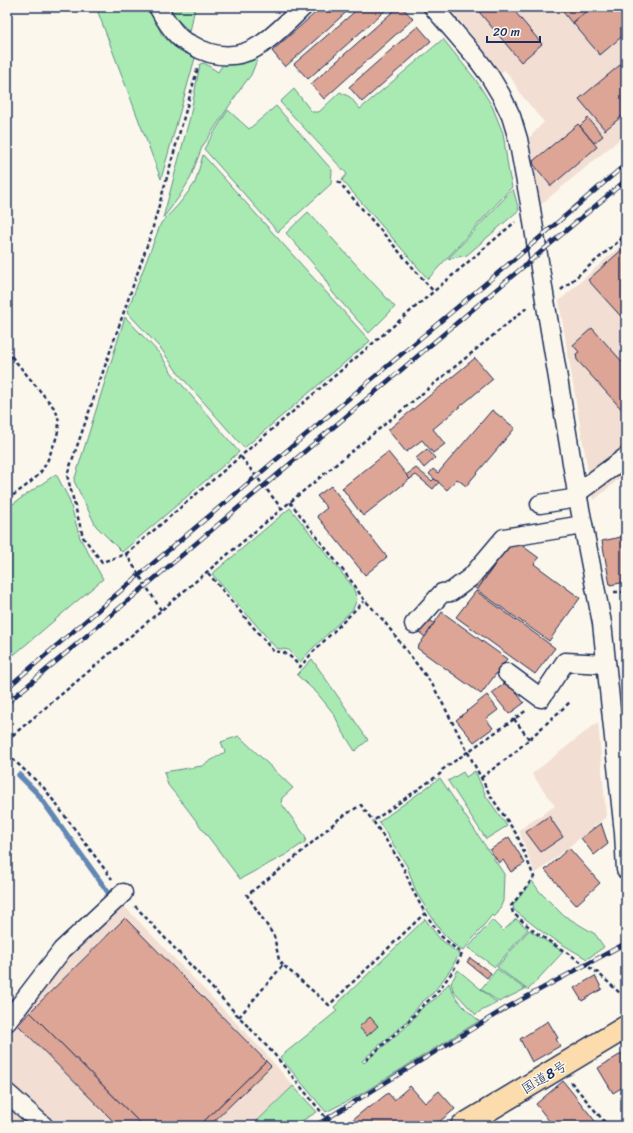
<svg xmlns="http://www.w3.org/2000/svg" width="633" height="1133" viewBox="0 0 633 1133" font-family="Sriracha,'Klee One',sans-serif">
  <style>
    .built { fill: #f2ded2 }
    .green { fill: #a9eab2; stroke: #628c88 }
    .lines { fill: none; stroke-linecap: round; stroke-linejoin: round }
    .stream { stroke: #6387b4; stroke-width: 5.5 }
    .building { fill: #dda596; stroke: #1b2f5e }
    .minor-casing { stroke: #1b2f5e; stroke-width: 21 }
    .highway-casing { stroke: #1b2f5e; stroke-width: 25 }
    .path { stroke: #1b2f5e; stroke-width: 2.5; stroke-dasharray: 4 3; stroke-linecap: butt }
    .minor { stroke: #fbf7ec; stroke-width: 18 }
    .highway { stroke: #fcdcac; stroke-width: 22 }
    .rail-casing { stroke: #1b2f5e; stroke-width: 4.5 }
    .rail { stroke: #fbf7ec; stroke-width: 3; stroke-dasharray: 9; stroke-linecap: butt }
    .labels { text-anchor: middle; stroke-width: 3; stroke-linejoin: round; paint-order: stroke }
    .street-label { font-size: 14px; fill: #1b2f5e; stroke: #fbf7ec }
  </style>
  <rect width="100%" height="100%" fill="#fbf7ec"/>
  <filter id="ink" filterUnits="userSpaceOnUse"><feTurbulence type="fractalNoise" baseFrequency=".025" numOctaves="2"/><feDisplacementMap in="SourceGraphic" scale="8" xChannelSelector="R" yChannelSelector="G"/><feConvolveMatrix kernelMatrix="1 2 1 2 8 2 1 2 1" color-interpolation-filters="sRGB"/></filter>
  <g filter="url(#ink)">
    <!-- built -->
    <g class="built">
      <path d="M448,7H626V134L540,205L529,138L544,122L523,97L510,76L504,70L501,73L481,46Z"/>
      <path d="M626,241V473L593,501L559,301Z"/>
      <path d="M598,722L606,817L535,874L519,830L555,806L532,774Z"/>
      <path d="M123,905L267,1055L293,1086L252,1126H49L7,1088V1031L67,956Z"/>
      <path d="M7,1099L37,1126H7Z"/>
    </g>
    <!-- green -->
    <g class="green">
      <path d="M96,7H149L162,35L174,46L195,58L161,179Z"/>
      <path d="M169,7H195L190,32L173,15Z"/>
      <path d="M443,39L476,80L492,106L503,133L509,174L512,187L428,279L342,180L347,174L280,102L294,89L312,112H319L340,92L350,97L360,109Z"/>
      <path d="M259,55L251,75L241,88L202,147L190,179L179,197L163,218L190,117L200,64L204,63L218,72L223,64C239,64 244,64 259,55Z"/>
      <path d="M276,106L332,170L331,184L278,232L204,149L228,110L249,129Z"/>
      <path d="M203,155L370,341L244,448L178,373L162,350L127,312L161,223L179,204L195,183Z"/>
      <path d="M513,189L519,210L467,255L448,259Z"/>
      <path d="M308,212L395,307L369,333L333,293L321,273L286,233Z"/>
      <path d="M125,317L160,354L172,373L239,452L122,552L96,526L74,481Z"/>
      <path d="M56,474L69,499L80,538L103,579L9,659L7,655V508Z"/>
      <path d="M290,508L353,587L357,599L353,609L311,650L300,662L289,650L276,648L212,574Z"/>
      <path d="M312,659L368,740L355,751L341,729L334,714L317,693L297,675Z"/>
      <path d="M239,736L293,788L282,798L281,803L306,837L305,842L287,854L240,879L185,806L168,785L164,772L202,766L225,752L221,742Z"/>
      <path d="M475,771L486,796L507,826L486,839L448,781L463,772L466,777Z"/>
      <path d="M440,778L504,874L503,901L498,913L494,917L492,915L463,951L458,948L440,930L416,892L407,866L379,822Z"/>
      <path d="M532,881L540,892L563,915L595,934L604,947L587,959L545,934L514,910L513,905Z"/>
      <path d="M425,919L439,938L459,954L451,969L433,993L421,1003L406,1022L376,1048L362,1061L364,1063L407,1026L423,1007L436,998L449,983C453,999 467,1010 479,1021L361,1094L326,1112L280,1057L337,1011L334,1007Z"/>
      <path d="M516,919L528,929L495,967L468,948L492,920L503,931Z"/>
      <path d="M529,930L563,952L528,990L497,967Z"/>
      <path d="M497,969L525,989L499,1002L481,989Z"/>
      <path d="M458,970L497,1003L479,1012L476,1015L453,990L451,983Z"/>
      <path d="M293,1086L317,1112L293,1126H252Z"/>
    </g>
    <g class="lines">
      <!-- stream -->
      <path class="stream" d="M19,775L37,793L110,895L106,898"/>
    </g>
    <!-- building -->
    <g class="building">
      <path d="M322,7H352L285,67L272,51Z"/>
      <path d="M360,7H389L308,79L294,64Z"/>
      <path d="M398,7H402L413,19L324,99L311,84Z"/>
      <path d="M475,7H511L542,44L521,62Z"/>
      <path d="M559,7H592L572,23Z"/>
      <path d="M592,7H626V33L600,55L573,23Z"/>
      <path d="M418,26L431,41L362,102L349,87Z"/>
      <path d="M626,60V113L605,130L579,99Z"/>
      <path d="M588,118L603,136L594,143L580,126Z"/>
      <path d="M578,124L597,147L551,186L534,165L533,161Z"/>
      <path d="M626,246V322L588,280Z"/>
      <path d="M592,328L626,366V414L577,360L576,354L579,352L573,345Z"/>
      <path d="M475,358L493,379L433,429L445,444L433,453L422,440L406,452L388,430Z"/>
      <path d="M492,410L515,428L466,486L457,479L447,490L429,474L433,469L438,473Z"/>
      <path d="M427,449L435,458L424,468L416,458Z"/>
      <path d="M388,452L410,479L363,516L342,488Z"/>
      <path d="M416,468L432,481L434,479L439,482L433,489L416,475L410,479L406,475Z"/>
      <path d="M331,486L387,557L365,575L317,516L327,508L317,496Z"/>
      <path d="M626,536V582L610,585L602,541Z"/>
      <path d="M513,539L539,558L534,564L580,598L549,641L477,590Z"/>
      <path d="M507,547L477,590L472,585Z"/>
      <path d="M476,591L555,648L535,674L456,617Z"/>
      <path d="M442,612L507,659L481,694L417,648Z"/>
      <path d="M428,619L434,623L425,637L419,632Z"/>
      <path d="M508,681L524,703L509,714L492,693Z"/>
      <path d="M487,695L498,710L486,719L493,728L474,742L456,720Z"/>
      <path d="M549,816L563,837L541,852L526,832Z"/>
      <path d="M601,823L608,844L594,855L581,838Z"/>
      <path d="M509,837L525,863L511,872L503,860L499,863L490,850Z"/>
      <path d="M569,848L600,883L576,905L545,870Z"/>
      <path d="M125,918L266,1061L199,1126H143L30,1012Z"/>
      <path d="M470,958L491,973L487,978L467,962Z"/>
      <path d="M595,976L602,989L582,1001L574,988Z"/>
      <path d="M30,1012L143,1126H118L18,1025Z"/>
      <path d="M370,1017L378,1026L367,1036L359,1027Z"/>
      <path d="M548,1021L558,1038L556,1039L560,1046L532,1062L520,1039Z"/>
      <path d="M626,1051V1085L613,1093L598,1068Z"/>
      <path d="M266,1061L271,1066L209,1126H199Z"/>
      <path d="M563,1081L599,1126H553L536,1104Z"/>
      <path d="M410,1086L425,1103L439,1091L455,1109L434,1126H345L368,1107L369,1108L388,1093L394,1100Z"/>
    </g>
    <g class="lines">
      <defs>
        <g id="minor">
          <path d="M158,7C164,18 170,28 179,37C183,41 188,43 192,45C215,59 240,59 262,44C277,33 290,20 303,7"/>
          <path d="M433,7L475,56L489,75L501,95L511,116L518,139L531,209L544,294L577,493L602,623L624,833L626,870"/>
          <path d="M577,493L626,457"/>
          <path d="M540,504L578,498"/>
          <path d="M414,624L442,593L451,592L471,577L504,538L583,525"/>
          <path d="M507,673L541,698L565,662L606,664"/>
          <path d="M7,1022L62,950L123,893"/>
          <path d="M7,1093L44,1126"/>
        </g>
        <path id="highway" d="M462,1126L626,1027"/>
      </defs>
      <!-- minor casing -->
      <use href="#minor" class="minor-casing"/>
      <!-- highway casing -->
      <use href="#highway" class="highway-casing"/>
      <!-- path -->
      <g class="path">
        <path d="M338,181L434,292"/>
        <path d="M561,290L626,235"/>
        <path d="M7,351L55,409C61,422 59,429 55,442C51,450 49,459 44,467C36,481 19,490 7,500"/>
        <path d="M241,457L282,509"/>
        <path d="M290,502L355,586L361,596L383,620L432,684L445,708L490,795L517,835L534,877L511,906L513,913L535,932L598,973L621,994H626"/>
        <path d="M126,554L515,222"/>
        <path d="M208,573L274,652C286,650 292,658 300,667L314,651L364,601"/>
        <path d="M614,592H626"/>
        <path d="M161,610L126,554L102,562L83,537L67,475L151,234L198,67"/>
        <path d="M514,719L529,739"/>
        <path d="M7,740L290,502L529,306"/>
        <path d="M7,754L44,788L112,879"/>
        <path d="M481,778L514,753L570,702"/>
        <path d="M135,906L274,1054L327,1119L334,1126"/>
        <path d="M283,965L279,960L274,936L247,895L290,862L340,818L361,805L373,821"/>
        <path d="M239,1017L283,965L329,1005L425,913"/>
        <path d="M366,1060L407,1023L423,1005L435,995L453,971L462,954L441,936L425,913L413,891L404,869L392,849L373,821L440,774L442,770L527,710"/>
        <path d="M571,1082L608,1126"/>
      </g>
      <!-- minor -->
      <use href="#minor" class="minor"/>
      <!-- highway -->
      <use href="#highway" class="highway"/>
      <defs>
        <g id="rail">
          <path d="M7,688L145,570L517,257L626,164"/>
          <path d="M7,703L626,180"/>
          <path d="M315,1126L506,1008L626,943"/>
        </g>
      </defs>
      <!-- rail casing -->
      <use href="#rail" class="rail-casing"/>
      <!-- rail -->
      <use href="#rail" class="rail"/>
    </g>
  </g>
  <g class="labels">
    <!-- street labels -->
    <g class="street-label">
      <text transform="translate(544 1077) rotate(-31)" y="5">国道8号</text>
    </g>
  </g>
  <!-- margin -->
  <rect width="633" height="1133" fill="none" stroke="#fbf7ec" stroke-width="24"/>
  <rect x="12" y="12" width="609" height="1109" fill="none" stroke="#1b2f5e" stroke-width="1.5" filter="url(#ink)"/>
  <!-- scale -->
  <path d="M487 36v6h53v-6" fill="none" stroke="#1b2f5e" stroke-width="2"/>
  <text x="493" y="36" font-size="12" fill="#1b2f5e" stroke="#fbf7ec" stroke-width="3" paint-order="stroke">20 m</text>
</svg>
